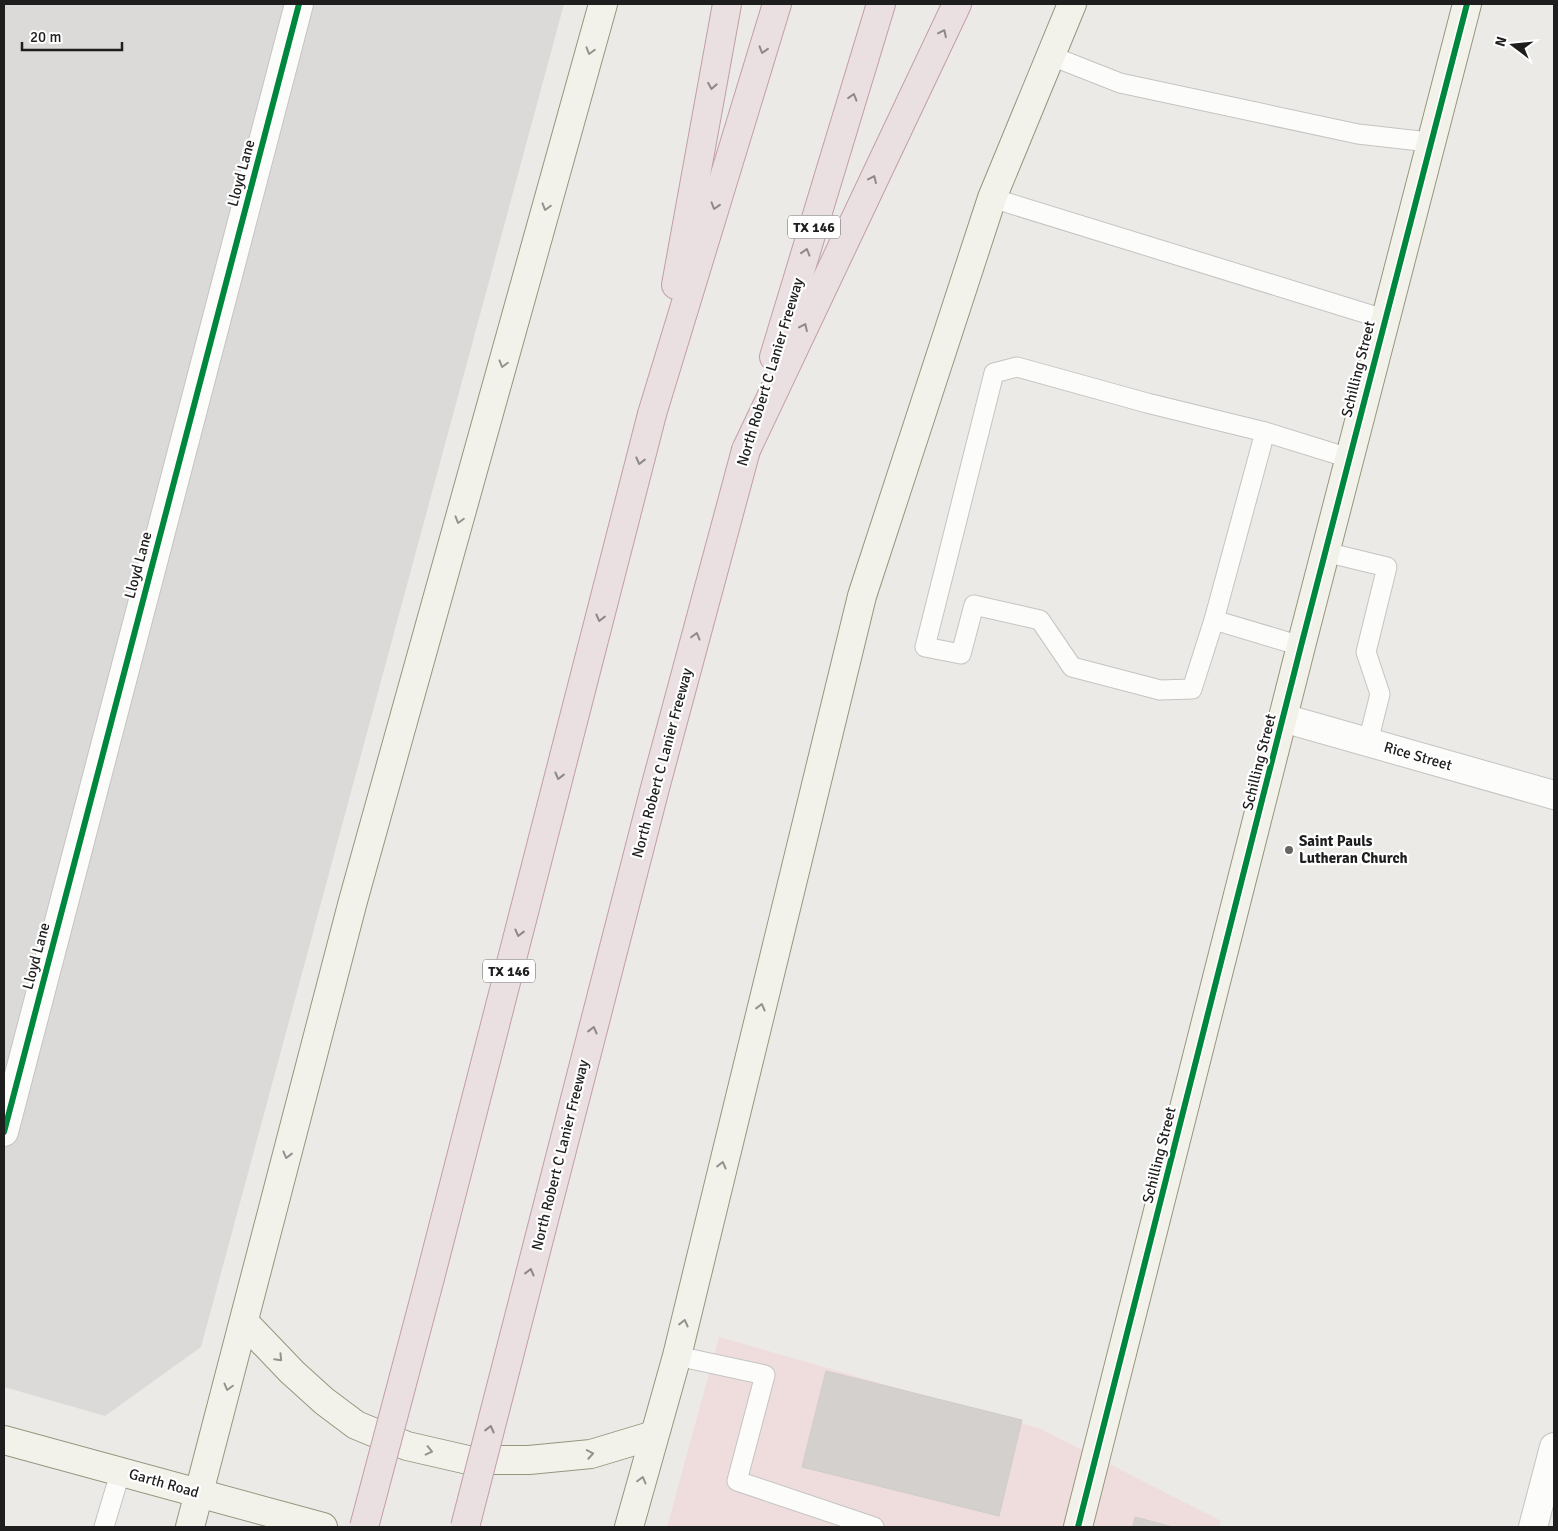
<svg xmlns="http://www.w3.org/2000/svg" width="1558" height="1531" viewBox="0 0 1558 1531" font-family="Signika,sans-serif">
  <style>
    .residential { fill: #dbdad8 }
    .commercial { fill: #eedddc }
    .building { fill: #d3d0ce; stroke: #cfccc8 }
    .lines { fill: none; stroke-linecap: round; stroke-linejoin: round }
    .lane-casing { stroke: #c5c4c3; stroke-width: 21 }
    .street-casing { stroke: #c5c4c3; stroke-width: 30 }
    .secondary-casing { stroke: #96967e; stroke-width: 30 }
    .highway-casing { stroke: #c29daa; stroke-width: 30 }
    .lane { stroke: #fcfcfb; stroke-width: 19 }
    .street { stroke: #fcfcfb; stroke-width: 28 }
    .secondary { stroke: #f3f2ea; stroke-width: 28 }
    .highway { stroke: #eadfe1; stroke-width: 28 }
    .highway-bridge-casing { stroke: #c29daa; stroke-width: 30; stroke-linecap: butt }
    .highway-bridge { stroke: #eadfe1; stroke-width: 28 }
    .cycleway-casing { stroke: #fff; stroke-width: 9 }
    .cycleway { stroke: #00873e; stroke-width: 6 }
    .oneway { stroke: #8e8889 }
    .oneway2 { stroke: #93938e }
    .poi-dot { fill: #666564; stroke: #fff; stroke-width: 2 }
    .labels { text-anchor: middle; stroke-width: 4.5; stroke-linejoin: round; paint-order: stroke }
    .shield { fill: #fff; stroke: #626262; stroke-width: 1 }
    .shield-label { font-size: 14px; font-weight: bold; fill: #1e1e1e }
    .street-label { font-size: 15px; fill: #1e1e1e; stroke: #fff }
    .poi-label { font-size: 15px; font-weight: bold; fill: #1e1e1e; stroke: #fff; text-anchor: start }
  </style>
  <rect width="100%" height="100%" fill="#eceae7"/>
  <!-- residential -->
  <path class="residential" d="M4,4H564L201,1347L105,1416L4,1387Z"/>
  <!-- commercial -->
  <path class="commercial" d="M719,1337L1041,1429L1221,1521L1219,1527H667Z"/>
  <!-- building -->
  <g class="building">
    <path d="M826,1371L1022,1420L999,1516L802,1467Z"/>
    <path d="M1135,1517L1173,1527H1133Z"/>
  </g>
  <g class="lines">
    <defs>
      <g id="lane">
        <path d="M1049,55L1120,83L1358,134L1429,142"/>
        <path d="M992,198L1384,319"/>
        <path d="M1017,367L1147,403L1265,432L1214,620L1192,689L1160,690L1072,667L1040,620L974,605L961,654L925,647L994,373Z"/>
        <path d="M1265,432L1349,458"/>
        <path d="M1325,552L1387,567L1366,652L1380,694L1368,742"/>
        <path d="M1214,620L1301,646"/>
        <path d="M677,1356L765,1375L737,1481L874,1527"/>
        <path d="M104,1527L121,1470"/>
      </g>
      <g id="street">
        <path d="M1283,718L1554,795"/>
        <path d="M4,1132L299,4"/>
        <path d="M1533,1527L1554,1447"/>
      </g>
      <g id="secondary">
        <path d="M245,1323L292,1372L324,1401L356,1425L407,1446L468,1460H529L591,1454L654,1435"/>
        <path d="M4,1440L323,1527"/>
        <path d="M190,1527L353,901L603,4"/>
        <path d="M629,1527L677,1356L862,596L992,198L1072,4"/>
        <path d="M1078,1527L1301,646L1467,4"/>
      </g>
      <g id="highway">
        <path d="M676,285L727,4"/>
        <path d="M774,357L881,4"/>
        <path d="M652,414L777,4"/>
        <path d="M746,450L957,4"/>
      </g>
    </defs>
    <!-- lane casing -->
    <use href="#lane" class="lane-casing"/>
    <!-- street casing -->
    <use href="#street" class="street-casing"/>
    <!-- secondary casing -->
    <use href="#secondary" class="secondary-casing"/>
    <!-- highway casing -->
    <use href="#highway" class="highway-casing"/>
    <!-- lane -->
    <use href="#lane" class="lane"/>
    <!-- street -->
    <use href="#street" class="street"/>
    <!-- secondary -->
    <use href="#secondary" class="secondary"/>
    <!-- highway -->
    <use href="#highway" class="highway"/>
    <defs>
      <g id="highway-bridge">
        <path d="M364,1527L430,1278L652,414"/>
        <path d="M465,1527L655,788L746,450"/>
      </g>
    </defs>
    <!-- highway-bridge casing -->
    <use href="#highway-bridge" class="highway-bridge-casing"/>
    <!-- highway-bridge -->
    <use href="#highway-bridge" class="highway-bridge"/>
    <defs>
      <g id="cycleway">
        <path d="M4,1132L299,4"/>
        <path d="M1078,1527L1301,646L1467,4"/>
      </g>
    </defs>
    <!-- cycleway casing -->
    <use href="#cycleway" class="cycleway-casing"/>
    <!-- cycleway -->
    <use href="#cycleway" class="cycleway"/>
  </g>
  <!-- one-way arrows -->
  <defs><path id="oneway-chevron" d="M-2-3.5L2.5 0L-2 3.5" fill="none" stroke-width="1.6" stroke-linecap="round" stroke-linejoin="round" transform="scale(1.25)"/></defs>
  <g class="oneway">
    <use href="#oneway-chevron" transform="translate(943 33) rotate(-64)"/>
    <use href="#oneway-chevron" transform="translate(763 50) rotate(107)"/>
    <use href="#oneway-chevron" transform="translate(712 86) rotate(100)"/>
    <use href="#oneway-chevron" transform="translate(853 97) rotate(-73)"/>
    <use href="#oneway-chevron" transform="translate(873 179) rotate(-65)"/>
    <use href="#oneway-chevron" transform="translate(715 206) rotate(107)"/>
    <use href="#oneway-chevron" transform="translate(806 252) rotate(-73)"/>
    <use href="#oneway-chevron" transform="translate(804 327) rotate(-65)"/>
    <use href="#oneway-chevron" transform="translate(640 461) rotate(104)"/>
    <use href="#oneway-chevron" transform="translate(600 618) rotate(104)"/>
    <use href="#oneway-chevron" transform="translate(696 636) rotate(-75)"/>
    <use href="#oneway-chevron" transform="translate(559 776) rotate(104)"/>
    <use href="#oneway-chevron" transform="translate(519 933) rotate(104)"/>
    <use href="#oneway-chevron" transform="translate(593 1030) rotate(-76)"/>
    <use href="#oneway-chevron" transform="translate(530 1272) rotate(-76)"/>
    <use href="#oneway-chevron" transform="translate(490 1429) rotate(-76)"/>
  </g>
  <g class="oneway2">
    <use href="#oneway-chevron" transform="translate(590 51) rotate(106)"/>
    <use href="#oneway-chevron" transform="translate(546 207) rotate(106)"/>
    <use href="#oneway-chevron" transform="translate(503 364) rotate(106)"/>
    <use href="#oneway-chevron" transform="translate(459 520) rotate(106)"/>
    <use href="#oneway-chevron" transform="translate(761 1007) rotate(-76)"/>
    <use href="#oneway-chevron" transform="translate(287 1155) rotate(104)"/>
    <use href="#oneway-chevron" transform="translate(722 1165) rotate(-76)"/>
    <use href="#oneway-chevron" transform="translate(684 1323) rotate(-76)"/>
    <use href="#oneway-chevron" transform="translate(279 1358) rotate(46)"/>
    <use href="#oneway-chevron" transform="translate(228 1387) rotate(105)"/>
    <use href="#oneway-chevron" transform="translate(429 1451) rotate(13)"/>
    <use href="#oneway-chevron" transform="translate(590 1454) rotate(-10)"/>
    <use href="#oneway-chevron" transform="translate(642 1480) rotate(-75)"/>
  </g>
  <!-- markers -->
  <circle class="poi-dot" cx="1289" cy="850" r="5"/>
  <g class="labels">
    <!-- shield labels -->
    <g class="shield">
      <rect x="788" y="215.5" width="52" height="23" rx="4"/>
      <rect x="483" y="959.5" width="52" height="23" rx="4"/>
    </g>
    <g class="shield-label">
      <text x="814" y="232">TX 146</text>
      <text x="509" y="976">TX 146</text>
    </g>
    <!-- street labels -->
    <g class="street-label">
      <text transform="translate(241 173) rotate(-75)" y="5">Lloyd Lane</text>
      <text transform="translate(1358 369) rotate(-76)" y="5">Schilling Street</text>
      <text transform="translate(770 372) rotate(-73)" y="5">North Robert C Lanier Freeway</text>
      <text transform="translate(138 565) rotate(-75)" y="5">Lloyd Lane</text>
      <text transform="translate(1418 756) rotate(16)" y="5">Rice Street</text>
      <text transform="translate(1259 762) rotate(-76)" y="5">Schilling Street</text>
      <text transform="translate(662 763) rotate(-75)" y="5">North Robert C Lanier Freeway</text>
      <text transform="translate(36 956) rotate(-75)" y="5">Lloyd Lane</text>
      <text transform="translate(560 1155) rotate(-76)" y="5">North Robert C Lanier Freeway</text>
      <text transform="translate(1159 1155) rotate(-76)" y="5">Schilling Street</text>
      <text transform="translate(164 1483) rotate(16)" y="5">Garth Road</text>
    </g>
    <!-- poi labels -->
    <g class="poi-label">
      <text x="1299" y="846">Saint Pauls<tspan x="1299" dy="17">Lutheran Church</tspan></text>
    </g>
  </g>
  <!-- border -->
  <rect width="1558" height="1531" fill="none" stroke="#1e1e1e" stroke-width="10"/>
  <!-- north arrow -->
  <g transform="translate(1513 45) rotate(286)" stroke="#ffffff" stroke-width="4" paint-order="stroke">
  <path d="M0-4L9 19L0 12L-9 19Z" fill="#1e1e1e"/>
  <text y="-8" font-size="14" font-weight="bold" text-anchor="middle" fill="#1e1e1e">N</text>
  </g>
  <!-- scale -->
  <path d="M22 42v8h100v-8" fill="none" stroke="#1e1e1e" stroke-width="2.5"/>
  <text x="30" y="42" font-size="15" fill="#1e1e1e" stroke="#ffffff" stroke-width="4" paint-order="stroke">20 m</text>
</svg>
